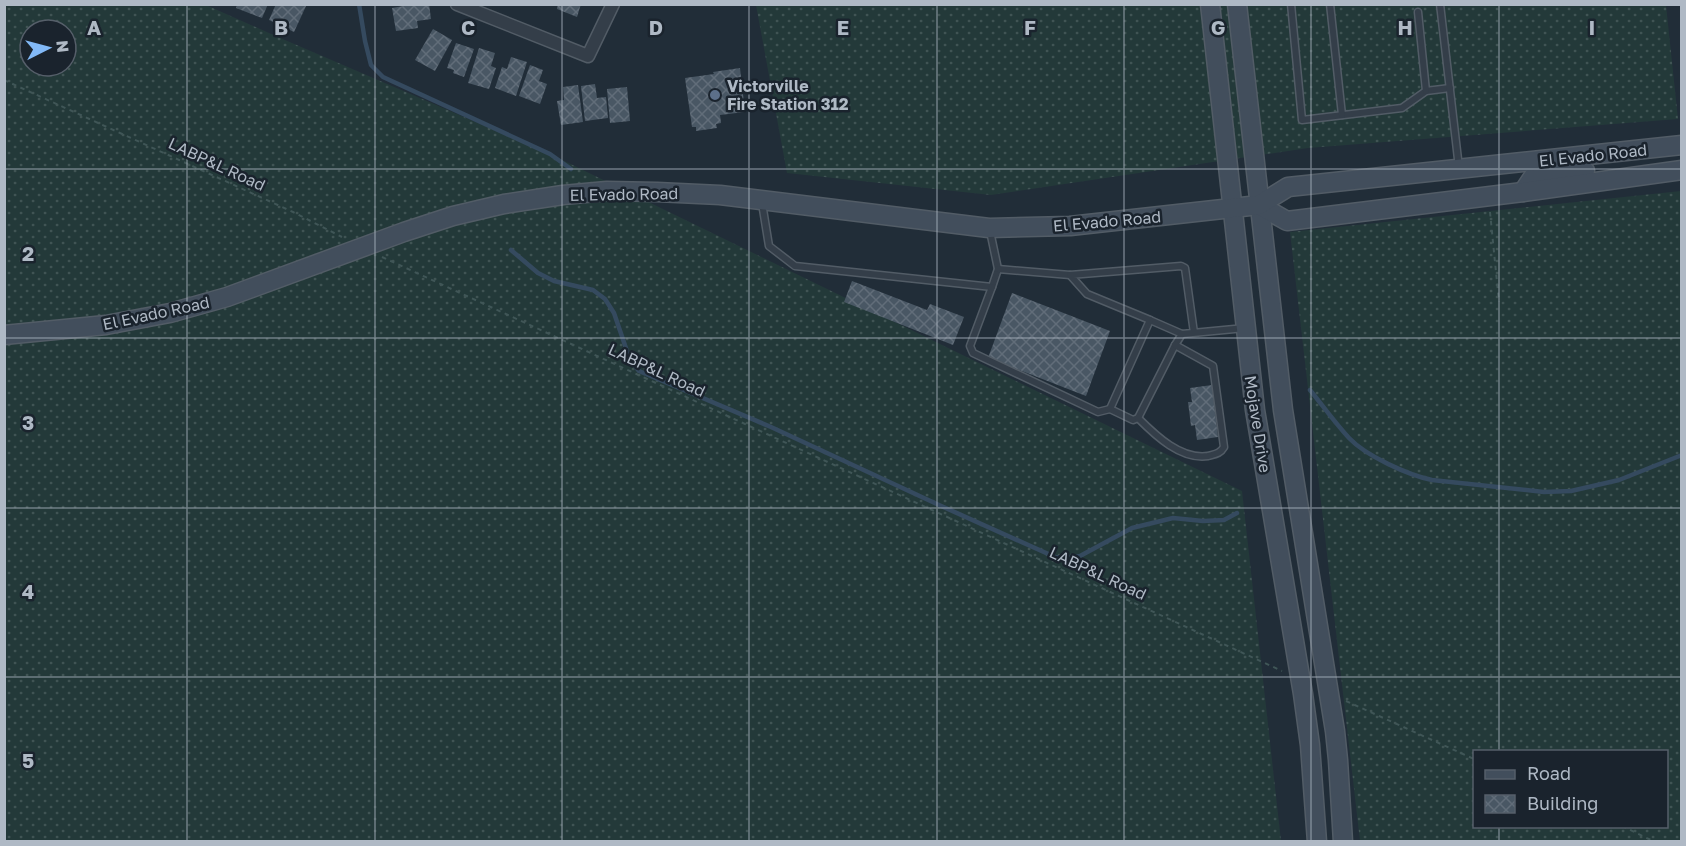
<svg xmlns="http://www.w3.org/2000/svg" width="1686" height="846" viewBox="0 0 1686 846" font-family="'Golos Text',sans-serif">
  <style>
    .grass { fill: url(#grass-dots); fill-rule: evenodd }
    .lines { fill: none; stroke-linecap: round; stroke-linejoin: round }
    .stream { stroke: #354a5f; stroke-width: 4.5 }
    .building { fill: url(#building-cross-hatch) }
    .lane-casing { stroke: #525c66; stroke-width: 9 }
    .street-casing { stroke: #525c66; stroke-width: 15 }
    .secondary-casing { stroke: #525c66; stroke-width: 21 }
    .path { stroke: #405657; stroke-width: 2; stroke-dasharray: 4.5 4.5; stroke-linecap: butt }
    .lane { stroke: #343e49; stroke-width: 6 }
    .street { stroke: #343e49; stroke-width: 12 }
    .secondary { stroke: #424e5c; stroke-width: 18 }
    .grid { fill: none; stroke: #afb9c5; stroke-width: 1.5; stroke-opacity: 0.55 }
    .service-dot { fill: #5c6f8a; stroke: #1a232d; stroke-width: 2 }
    .labels { text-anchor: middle; stroke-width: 5; stroke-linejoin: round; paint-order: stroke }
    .poi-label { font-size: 16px; font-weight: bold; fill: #afb9c5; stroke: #1a232d; text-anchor: start }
    .street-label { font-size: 16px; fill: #afb9c5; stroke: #1a232d }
    .grid-label { font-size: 20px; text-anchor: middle; font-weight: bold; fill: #afb9c5; stroke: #1a232d; stroke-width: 5; stroke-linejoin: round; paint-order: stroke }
  </style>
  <defs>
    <pattern id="grass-dots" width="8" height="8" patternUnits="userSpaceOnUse" patternTransform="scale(1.5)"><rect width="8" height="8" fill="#233939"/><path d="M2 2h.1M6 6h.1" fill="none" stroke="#405454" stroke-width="1.8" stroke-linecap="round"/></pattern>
    <pattern id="building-cross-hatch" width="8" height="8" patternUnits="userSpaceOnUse" patternTransform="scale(1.5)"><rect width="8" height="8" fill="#495764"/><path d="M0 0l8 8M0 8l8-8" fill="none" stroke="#616d79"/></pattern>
  </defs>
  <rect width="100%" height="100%" fill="#212d38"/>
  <!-- grass -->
  <g class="grass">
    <path d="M5,5H206L278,37L550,154L1242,491L1281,841L5,842ZM30,30H66V66H30Z"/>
    <path d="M756,5H1666L1678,119L1308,148L991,195L787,173Z"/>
    <path d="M1681,191V841H1360L1290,232ZM1474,752H1666V826H1474Z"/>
  </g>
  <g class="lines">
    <!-- stream -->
    <g class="stream">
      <path d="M359,4L365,41L371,65L383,77L550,154L571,169"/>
      <path d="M511,250L538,273L554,281L593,290L605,299L614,313L630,360L639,371L771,427L939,505L1055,557L1068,558L1080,556L1132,528L1173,518L1203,521L1224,520L1237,513"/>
      <path d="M1310,390C1323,406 1335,423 1349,438C1366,456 1408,475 1432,480L1544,492L1571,491L1619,480L1682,455"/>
    </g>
  </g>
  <!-- building -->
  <g class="building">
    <path d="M237,4H268L262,18L236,8Z"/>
    <path d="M276,4H307L294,32L269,20Z"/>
    <path d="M415,4H429L431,19L417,21L418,28L396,31L392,8Z"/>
    <path d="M558,4H581L577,17L557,9Z"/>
    <path d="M433,29L452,40L435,71L415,60Z"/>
    <path d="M456,43L474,49L464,77L453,73L454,70L447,68Z"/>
    <path d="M479,48L495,53L491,66L496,68L489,89L468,83Z"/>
    <path d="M511,57L527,62L516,96L495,88L502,67L507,69Z"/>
    <path d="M530,65L543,70L539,81L547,84L540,104L519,96Z"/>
    <path d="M740,68L745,112L720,115L721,123L716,124L717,128L696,131V127H692L685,78L714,74L713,72Z"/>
    <path d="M595,84L597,98L606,97L608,118L585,121L581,86Z"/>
    <path d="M578,85L583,122L561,125L557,101L564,100L563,87Z"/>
    <path d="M627,87L630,121L610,123L607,89Z"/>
    <path d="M852,281L927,310L930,304L964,317L953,345L844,302Z"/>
    <path d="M1012,293L1110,331L1086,396L988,358Z"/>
    <path d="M1212,385L1218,437L1197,440L1195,425L1191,426L1188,402H1192L1190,388Z"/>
  </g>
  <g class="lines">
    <defs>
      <g id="lane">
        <path d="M1291,4L1302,120L1402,108L1426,91L1450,88"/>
        <path d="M1330,4L1342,115"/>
        <path d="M1440,4L1459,168"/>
        <path d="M1418,12L1426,91"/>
        <path d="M762,203L769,246L795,266L992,287L998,269L990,231"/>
        <path d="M998,269L1070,275"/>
        <path d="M992,287L970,346L973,353L1098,412L1110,409"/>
        <path d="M1150,320L1182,334"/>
        <path d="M1194,333L1185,268L1181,266L1070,275L1087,294L1150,320L1110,409L1133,420L1138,418L1175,345L1182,334L1245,328"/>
        <path d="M1138,418C1156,436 1181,460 1208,456C1215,454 1220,454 1224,447L1213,366L1175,345"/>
      </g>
      <path id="street" d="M457,4L588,56L613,4"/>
      <g id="secondary">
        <path d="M1210,4L1255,410L1303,694L1310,745L1317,842"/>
        <path d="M1237,4L1283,410L1335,731L1338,760L1343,842"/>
        <path d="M1523,192L1533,177L1585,171"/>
        <path d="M1259,205L1287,221L1523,192L1682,170"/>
        <path d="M4,335L106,325L170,313L227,297L404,232L453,216L504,204L563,195L607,191L657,192L720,195L989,228L1070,226L1259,205L1288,187L1682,145"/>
      </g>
    </defs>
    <!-- lane casing -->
    <use href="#lane" class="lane-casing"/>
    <!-- street casing -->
    <use href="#street" class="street-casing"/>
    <!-- secondary casing -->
    <use href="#secondary" class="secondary-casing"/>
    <!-- path -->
    <g class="path">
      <path d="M4,80L293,212L342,237"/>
      <path d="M1490,212L1499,302"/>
      <path d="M382,257L1282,671"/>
      <path d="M1346,701L1474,759"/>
      <path d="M1622,826L1655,842"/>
    </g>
    <!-- lane -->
    <use href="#lane" class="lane"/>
    <!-- street -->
    <use href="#street" class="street"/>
    <!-- secondary -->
    <use href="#secondary" class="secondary"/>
  </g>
  <!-- grid -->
  <path class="grid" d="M187,4V842M375,4V842M562,4V842M749,4V842M937,4V842M1124,4V842M1311,4V842M1499,4V752M4,169H1682M4,338H1682M4,508H1682M4,677H1682M1499,826V842"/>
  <!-- markers -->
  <circle class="service-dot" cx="715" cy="95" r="6"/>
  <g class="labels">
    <!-- poi labels -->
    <g class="poi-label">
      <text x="727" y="92">Victorville<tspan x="727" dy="18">Fire Station 312</tspan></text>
    </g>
    <!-- street labels -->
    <g class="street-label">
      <text transform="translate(1593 155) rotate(-6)" y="6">El Evado Road</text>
      <text transform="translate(217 164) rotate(25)" y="6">LABP&amp;L Road</text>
      <text transform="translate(624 194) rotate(-1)" y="6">El Evado Road</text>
      <text transform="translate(1107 221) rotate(-5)" y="6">El Evado Road</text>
      <text transform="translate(156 313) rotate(-12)" y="6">El Evado Road</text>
      <text transform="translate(657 370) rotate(25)" y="6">LABP&amp;L Road</text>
      <text transform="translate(1258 424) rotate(81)" y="6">Mojave Drive</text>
      <text transform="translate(1098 573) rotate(25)" y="6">LABP&amp;L Road</text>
    </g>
  </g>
  <g class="grid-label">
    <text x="94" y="35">A</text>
    <text x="281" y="35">B</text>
    <text x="468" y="35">C</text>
    <text x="656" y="35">D</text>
    <text x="843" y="35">E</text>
    <text x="1030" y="35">F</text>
    <text x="1218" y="35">G</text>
    <text x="1405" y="35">H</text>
    <text x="1592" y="35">I</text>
    <text x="28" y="261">2</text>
    <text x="28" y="430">3</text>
    <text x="28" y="599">4</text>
    <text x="28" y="768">5</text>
  </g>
  <!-- border -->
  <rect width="1686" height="846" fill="none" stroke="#afb9c5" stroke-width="12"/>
  <!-- legend -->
  <rect x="1473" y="750" width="195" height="78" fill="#1a232d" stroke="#565f6a" stroke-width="1.5"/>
  <rect x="1485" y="770" width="30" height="9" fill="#424e5c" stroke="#565f6a" stroke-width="1.5"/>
  <text x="1527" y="780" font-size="18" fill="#afb9c5">Road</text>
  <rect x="1485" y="795" width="30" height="18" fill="url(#building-cross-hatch)" stroke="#565f6a" stroke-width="1.5"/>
  <text x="1527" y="810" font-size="18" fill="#afb9c5">Building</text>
  <!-- north arrow -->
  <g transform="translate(48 48) rotate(84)"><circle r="28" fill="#1a232d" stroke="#565f6a" stroke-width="1.5"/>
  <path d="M0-4.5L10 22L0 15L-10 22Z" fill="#82b9f7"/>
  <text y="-9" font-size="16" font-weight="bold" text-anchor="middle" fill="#afb9c5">N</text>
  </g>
</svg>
